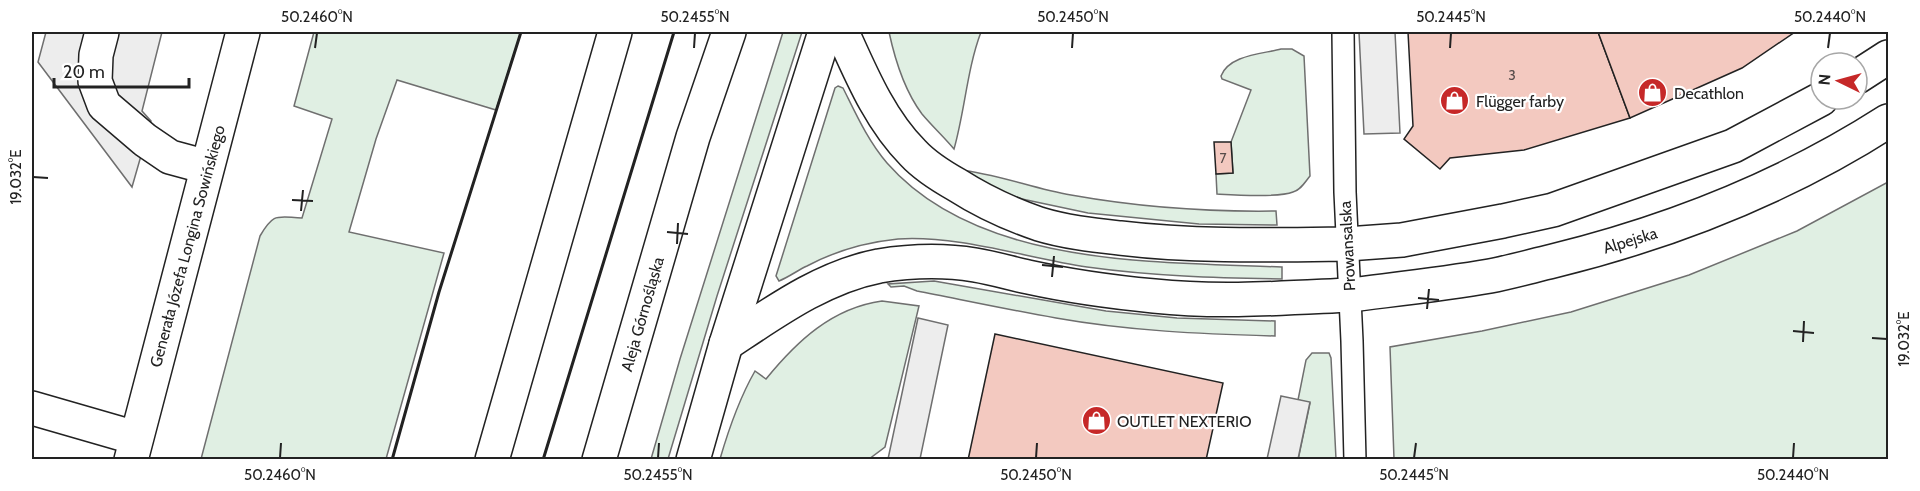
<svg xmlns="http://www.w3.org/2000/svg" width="1920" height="491" viewBox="0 0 1920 491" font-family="Cabin,sans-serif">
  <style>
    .green { fill: #e0efe3; stroke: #6f6f6f; stroke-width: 1.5 }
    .parking { fill: #ededed; stroke: #6f6f6f; stroke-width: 1.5 }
    .building { fill: #f3c9c0; stroke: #222; stroke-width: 1.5 }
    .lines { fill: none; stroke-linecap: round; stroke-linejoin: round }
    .lane-casing { stroke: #222; stroke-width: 24 }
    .street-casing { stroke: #222; stroke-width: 36 }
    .secondary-casing { stroke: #222; stroke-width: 36 }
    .highway-casing { stroke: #222; stroke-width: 36 }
    .lane { stroke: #fff; stroke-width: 21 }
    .street { stroke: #fff; stroke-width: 33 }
    .secondary { stroke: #fff; stroke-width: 33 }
    .highway { stroke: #fff; stroke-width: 33 }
    .wall { stroke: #222; stroke-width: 3 }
    .ticks { fill: none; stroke: #222; stroke-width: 2 }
    .labels { text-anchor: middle; stroke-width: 4.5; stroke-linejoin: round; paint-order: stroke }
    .number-label { font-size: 14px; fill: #564c4a }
    .poi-label { font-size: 16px; fill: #222; stroke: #fff; text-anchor: start }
    .street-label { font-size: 16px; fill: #222; stroke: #fff }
    .neatline { fill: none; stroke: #222; stroke-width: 2 }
    .ticks-label { font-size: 15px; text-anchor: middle; fill: #222 }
  </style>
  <rect width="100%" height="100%" fill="#fff"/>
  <!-- green -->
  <g class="green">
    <path d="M314,32H521L496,110L397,80L376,139L349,232L444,253L386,459H201L260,236C274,212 277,217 302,218L332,119L294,106Z"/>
    <path d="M783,32H802L717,296L668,459H651L680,359Z"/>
    <path d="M889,32H981C967,69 965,110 954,149C944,137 932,126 922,114C904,90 895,60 889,32Z"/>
    <path d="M1281,49H1292L1304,56L1310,176C1305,182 1301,190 1293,192C1278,198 1234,195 1217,194L1216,174L1233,173L1231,142L1251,90L1222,79L1221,76C1229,55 1262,54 1281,49Z"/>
    <path d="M838,86L843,88C856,114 868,141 887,163C978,267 1155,262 1282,267V279C1216,278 1152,276 1087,267C1027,258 958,235 898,239C868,242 835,251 807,266C798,270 789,277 779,281L776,276L835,88Z"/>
    <path d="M959,170C995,173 1034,189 1071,195C1138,207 1208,212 1276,211L1277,225L1199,224L1088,213L1022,199L1002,192Z"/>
    <path d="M1888,182V459H1394L1390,347L1482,331L1571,312L1689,275L1797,231Z"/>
    <path d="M934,281L1106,311L1177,318L1275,321V336C1202,334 1129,331 1056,318C1010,310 963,300 917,291L904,286L891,287L888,284Z"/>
    <path d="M882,301L919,306L885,447L869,459H720C729,428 739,399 755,371L766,379C797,341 832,308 882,301Z"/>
    <path d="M1312,353H1329L1331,358L1336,459L1298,460L1310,403L1298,400L1306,360Z"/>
  </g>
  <!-- parking -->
  <g class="parking">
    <path d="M46,32H162L142,111L151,121L132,187L38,62Z"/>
    <path d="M1359,32H1395L1400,133L1364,134Z"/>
    <path d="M918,318L948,325L920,459H888Z"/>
    <path d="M1281,396L1310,402L1298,459H1267Z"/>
  </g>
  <!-- building -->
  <g class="building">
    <path d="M1408,32H1598L1630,118L1524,150L1450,158L1440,169L1404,139L1413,126Z"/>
    <path d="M1598,32H1795L1742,68L1630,118Z"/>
    <path d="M1214,142H1231L1233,173L1216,174Z"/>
    <path d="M995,334L1223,383L1206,460H968Z"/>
  </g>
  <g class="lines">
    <defs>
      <path id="lane" d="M1343,32L1345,192L1352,341L1355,460"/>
      <g id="street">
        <path d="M102,32L96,55L95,81L104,105L145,140L170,157L207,167"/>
        <path d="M1857,77L1888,57"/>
        <path d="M1347,244L1402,240L1503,221L1553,210L1733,146L1821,99"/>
        <path d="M1350,295C1397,289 1444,284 1490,276C1511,272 1532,266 1553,261C1671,232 1785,187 1888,121"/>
        <path d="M32,408L136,438"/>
        <path d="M131,460L243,32"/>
      </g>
      <g id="secondary">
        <path d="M842,32C861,74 880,120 913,153C925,166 941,176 957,185C982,201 1010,214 1039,224C1065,232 1093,235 1120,238C1195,247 1272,245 1347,244"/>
        <path d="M726,344C773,313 822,277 879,266C910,261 944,260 975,265C993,268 1010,273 1028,277C1069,286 1112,292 1154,296C1219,303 1285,298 1350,295"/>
        <path d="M693,460L726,344L825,32"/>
      </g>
      <g id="highway">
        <path d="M492,460L615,32"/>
        <path d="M599,460L693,137L729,32"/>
      </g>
    </defs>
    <!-- lane casing -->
    <use href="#lane" class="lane-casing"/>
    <!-- street casing -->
    <use href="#street" class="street-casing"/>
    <!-- secondary casing -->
    <use href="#secondary" class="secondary-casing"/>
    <!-- highway casing -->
    <use href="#highway" class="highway-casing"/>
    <!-- lane -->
    <use href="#lane" class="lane"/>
    <!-- street -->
    <use href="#street" class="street"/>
    <!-- secondary -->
    <use href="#secondary" class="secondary"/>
    <!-- highway -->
    <use href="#highway" class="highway"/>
    <!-- wall -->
    <g class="wall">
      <path d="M392,460L439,292L521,32"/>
      <path d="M543,460L674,32"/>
    </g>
  </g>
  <!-- ticks -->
  <path class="ticks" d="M315,48L317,33M694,48L695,33M1072,48L1073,33M1450,48L1451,33M1828,48L1830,33M33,177L48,178M292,200L313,201M301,211L303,190M667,232L688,234M677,244L678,223M1042,265L1063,267M1052,277L1054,256M1418,298L1439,300M1427,309L1429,289M1793,331L1814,333M1872,338L1887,339M1803,342L1804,321M280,458L281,443M658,458L659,443M1036,458L1037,443M1414,458L1416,443M1793,458L1794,443"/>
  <!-- icons -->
  <defs>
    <symbol id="shop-disc" viewBox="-11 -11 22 22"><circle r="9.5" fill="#c62828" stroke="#fff"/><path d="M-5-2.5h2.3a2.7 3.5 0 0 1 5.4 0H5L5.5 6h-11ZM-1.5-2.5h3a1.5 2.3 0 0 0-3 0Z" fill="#fff"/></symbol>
  </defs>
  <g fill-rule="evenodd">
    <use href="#shop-disc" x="1636" y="76" width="33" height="33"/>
    <use href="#shop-disc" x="1438" y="84" width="33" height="33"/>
    <use href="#shop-disc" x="1080" y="404" width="33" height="33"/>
  </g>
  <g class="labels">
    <!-- number labels -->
    <g class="number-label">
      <text x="1512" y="80">3</text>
      <text x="1223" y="163">7</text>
    </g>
    <!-- poi labels -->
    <g class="poi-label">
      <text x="1674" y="99">Decathlon</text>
      <text x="1476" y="107">Flügger farby</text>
      <text x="1117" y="427">OUTLET NEXTERIO</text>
    </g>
    <!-- street labels -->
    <g class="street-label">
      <text transform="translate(1630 240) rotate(-17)" y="6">Alpejska</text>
      <text transform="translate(187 246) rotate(-75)" y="6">Generała Józefa Longina Sowińskiego</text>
      <text transform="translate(1347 246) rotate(-93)" y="6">Prowansalska</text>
      <text transform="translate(642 314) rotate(-74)" y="6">Aleja Górnośląska</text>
    </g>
  </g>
  <!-- border -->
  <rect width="1920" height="491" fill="none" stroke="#ffffff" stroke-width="66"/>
  <!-- north arrow -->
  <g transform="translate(1839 81) rotate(275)"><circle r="28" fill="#ffffff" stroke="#a7a7a7" stroke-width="1.5"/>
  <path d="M0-4.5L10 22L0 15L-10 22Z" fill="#c62828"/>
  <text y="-9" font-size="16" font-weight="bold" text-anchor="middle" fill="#222222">N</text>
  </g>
  <!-- scale -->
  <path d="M54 78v9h135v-9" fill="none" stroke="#222222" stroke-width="3"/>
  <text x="63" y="78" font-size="18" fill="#222222" stroke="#ffffff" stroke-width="4.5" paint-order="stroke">20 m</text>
  <rect x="33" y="33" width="1854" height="425" class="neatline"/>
  <g class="ticks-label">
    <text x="317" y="22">50.2460°N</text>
    <text x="695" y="22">50.2455°N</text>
    <text x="1073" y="22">50.2450°N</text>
    <text x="1451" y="22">50.2445°N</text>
    <text x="1830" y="22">50.2440°N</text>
    <text transform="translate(16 177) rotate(-90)" y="5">19.032°E</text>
    <text transform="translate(1904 339) rotate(-90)" y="5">19.032°E</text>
    <text x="280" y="480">50.2460°N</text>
    <text x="658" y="480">50.2455°N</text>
    <text x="1036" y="480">50.2450°N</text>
    <text x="1414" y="480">50.2445°N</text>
    <text x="1793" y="480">50.2440°N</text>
  </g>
</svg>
